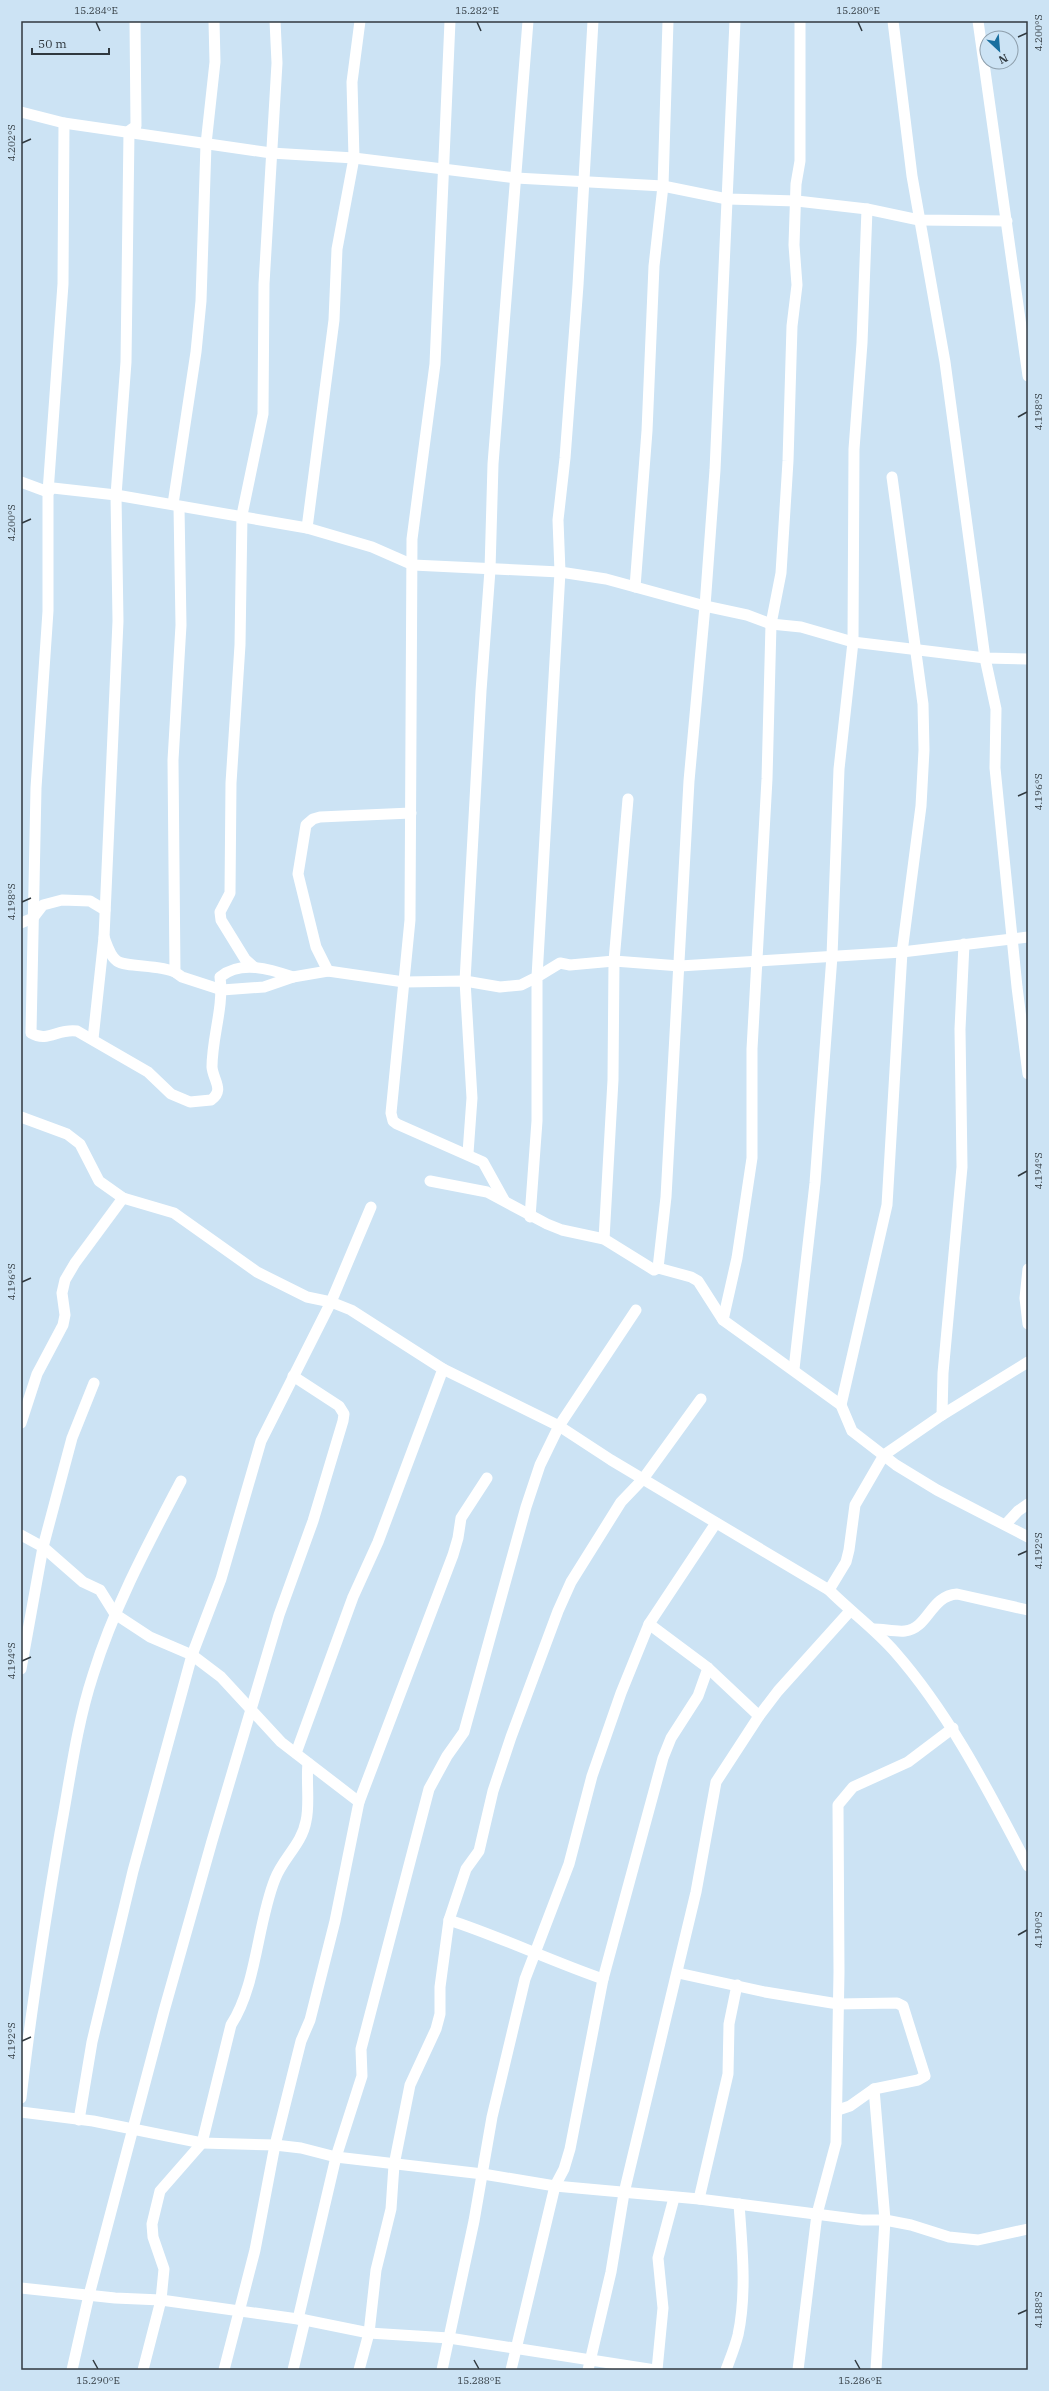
<svg xmlns="http://www.w3.org/2000/svg" width="1049" height="2391" viewBox="0 0 1049 2391" font-family="'IBM Plex Serif',serif">
  <style>
    .lines { fill: none; stroke-linecap: round; stroke-linejoin: round }
    .street { stroke: #fff; stroke-width: 11 }
    .ticks { fill: none; stroke: #30393f; stroke-width: 1.5 }
    .neatline { fill: none; stroke: #30393f; stroke-width: 1.5 }
    .ticks-label { font-size: 10px; text-anchor: middle; fill: #30393f }
  </style>
  <rect width="100%" height="100%" fill="#cce3f4"/>
  <g class="lines">
    <!-- street -->
    <g class="street">
      <path d="M450,21L435,364L412,539L410,920L391,1113L393,1121L397,1124L483,1162L504,1200"/>
      <path d="M893,21L912,176L945,362L985,658L996,709L995,768L1017,987L1028,1074"/>
      <path d="M978,21L1028,376"/>
      <path d="M21,112L64,123L271,153L354,158L516,178L663,186L727,199L797,201L867,209L919,220L1007,221"/>
      <path d="M64,123L63,284L48,492V611L36,788L31,1033C48,1043 58,1028 77,1031L148,1072L171,1094L190,1102L211,1100C225,1090 213,1080 212,1067C212,1037 224,1007 220,977C241,960 270,969 293,977"/>
      <path d="M21,482L48,492L53,488L116,495L307,528L372,547L413,565L560,572L606,579L705,606L747,615L771,624L801,627L853,642L985,658L1028,659"/>
      <path d="M173,504L196,352L201,301L206,144L215,62L214,21"/>
      <path d="M179,507L181,625L173,760L175,972L182,977L222,990L264,987L293,977L328,971L404,982L465,981L500,987L521,985L537,977L560,572L558,520L565,458L578,285L593,21"/>
      <path d="M307,528L334,320L337,249L354,158L352,82L360,21"/>
      <path d="M635,587L647,431L654,266L663,186L668,21"/>
      <path d="M21,923L33,918L43,905L62,900L90,901L105,910"/>
      <path d="M104,937C107,945 110,956 117,961C125,967 160,965 175,972"/>
      <path d="M254,967L245,959L221,920L220,912L230,893L231,783L240,645L242,515L263,414L264,284L277,63L275,21"/>
      <path d="M328,971L316,947L298,874L306,825L313,819L320,817L411,813"/>
      <path d="M93,1039L104,937L118,621L116,495L126,362L129,131L136,126L135,21"/>
      <path d="M21,1117L67,1134L80,1144L99,1181L123,1198L174,1213L257,1272L307,1297L331,1302L351,1310L443,1369L559,1426L611,1460L829,1590C851,1612 875,1629 895,1652C951,1716 989,1792 1028,1866"/>
      <path d="M468,1153L472,1098L465,981L481,691L490,570L493,464L528,21"/>
      <path d="M430,1181L487,1192L547,1224L562,1230L604,1239L654,1270L658,1268L691,1277L698,1281L723,1320L841,1405L852,1431L896,1465L937,1490L1028,1537"/>
      <path d="M530,1217L537,1121V977L560,963L570,965L614,961L680,966L902,952L1028,937"/>
      <path d="M604,1239L613,1080L614,961L628,799"/>
      <path d="M658,1268L666,1197L689,781L705,606L715,470L735,21"/>
      <path d="M1028,1269L1025,1298L1028,1324"/>
      <path d="M723,1320L737,1258L752,1158V1049L767,779L771,624L781,573L788,461L792,326L797,285L794,245L796,184L800,161V21"/>
      <path d="M794,1369L815,1183L832,956L839,769L853,642L854,449L862,343L867,209"/>
      <path d="M841,1405L887,1205L902,952L921,806L924,750L923,704L892,477"/>
      <path d="M942,1415L943,1373L962,1167L960,1029L964,944"/>
      <path d="M21,1423L37,1374L63,1325L65,1315L62,1293L65,1280L75,1263L123,1198"/>
      <path d="M1006,1524L1018,1511L1028,1504"/>
      <path d="M21,1535L43,1547L83,1582L100,1590L115,1614L150,1637L192,1655L221,1677L281,1742L359,1802"/>
      <path d="M829,1590L846,1562L849,1550L855,1505L884,1455L942,1415L1028,1362"/>
      <path d="M649,1624L708,1668L759,1716"/>
      <path d="M874,1629C883,1629 896,1632 905,1631C929,1628 930,1596 957,1594L1028,1610"/>
      <path d="M21,1669L43,1547L72,1438L94,1383"/>
      <path d="M296,1753L353,1597L378,1542L443,1369"/>
      <path d="M449,1920C501,1937 551,1961 603,1979"/>
      <path d="M678,1973L765,1992L838,2004L897,2003L903,2006L925,2076L918,2080L874,2089L850,2106L838,2110"/>
      <path d="M874,2089L885,2220L876,2370"/>
      <path d="M21,2098C31,2009 45,1921 60,1833C70,1780 76,1727 93,1675C114,1607 148,1544 181,1481"/>
      <path d="M21,2112L93,2121L202,2143L275,2145L301,2148L336,2157L483,2174L555,2186L699,2199L862,2220H885L911,2225L949,2237L978,2240L1028,2229"/>
      <path d="M79,2120L92,2042L133,1871L192,1655L221,1579L261,1441L331,1302L371,1207"/>
      <path d="M699,2199L728,2074L729,2024L737,1985"/>
      <path d="M21,2288L115,2298L161,2300L305,2320L369,2333L449,2338L655,2370"/>
      <path d="M298,2319L336,2157L362,2076L361,2049L429,1789L447,1756L464,1732L526,1507L540,1465L559,1426L636,1310"/>
      <path d="M72,2370L89,2295L164,2011L212,1841L279,1615L313,1521L343,1421L344,1414L339,1406L293,1376"/>
      <path d="M143,2370L161,2300L164,2269L153,2237L152,2224L160,2191L202,2143L231,2025C257,1985 257,1924 275,1879C283,1858 302,1844 306,1821C310,1805 306,1781 308,1763"/>
      <path d="M224,2370L255,2250L275,2145L301,2041L310,2020L335,1921L359,1802L453,1555L458,1538L461,1518L487,1478"/>
      <path d="M293,2370L305,2320"/>
      <path d="M359,2370L369,2333L376,2270L391,2209L394,2165L410,2085L436,2029L440,2014V1987L449,1920L466,1869L479,1851L493,1791L511,1737L558,1611L571,1582L621,1502L643,1479L701,1399"/>
      <path d="M442,2370L474,2221L492,2117L525,1979L569,1864L592,1776L621,1693L649,1624L716,1523"/>
      <path d="M511,2370L555,2186L564,2169L570,2149L603,1979L663,1758L671,1738L698,1696L708,1668"/>
      <path d="M588,2370L611,2272L624,2193L696,1892L716,1782L759,1716L778,1691L850,1611"/>
      <path d="M657,2370L663,2308L658,2258L674,2198"/>
      <path d="M726,2370C730,2359 735,2347 738,2335C747,2293 742,2246 739,2204"/>
      <path d="M798,2370L817,2214L836,2143L839,1972L838,1805L853,1787L908,1762L953,1728"/>
    </g>
  </g>
  <!-- ticks -->
  <path class="ticks" d="M96,22L100,31M477,22L481,31M858,22L862,31M1018,37L1027,33M22,143L31,139M1018,417L1027,412M22,523L31,519M1018,796L1027,792M22,902L31,898M1018,1176L1027,1171M22,1282L31,1278M1018,1555L1027,1551M22,1661L31,1657M1018,1935L1027,1930M22,2041L31,2037M1018,2314L1027,2310M93,2360L98,2369M474,2360L479,2369M855,2360L860,2369"/>
  <!-- border -->
  <rect width="1049" height="2391" fill="none" stroke="#cce3f4" stroke-width="44"/>
  <!-- north arrow -->
  <g transform="translate(999 50) rotate(154)"><circle r="19" fill="#cce3f4" stroke="#8e9fac"/>
  <path d="M0-3L7 15L0 10L-7 15Z" fill="#196f9f"/>
  <text y="-6" font-size="11" font-weight="bold" text-anchor="middle" fill="#30393f">N</text>
  </g>
  <!-- scale -->
  <path d="M32 48v6h77v-6" fill="none" stroke="#30393f" stroke-width="2"/>
  <text x="38" y="48" font-size="12" fill="#30393f" stroke="#cce3f4" stroke-width="3" paint-order="stroke">50 m</text>
  <rect x="22" y="22" width="1005" height="2347" class="neatline"/>
  <g class="ticks-label">
    <text x="96" y="14">15.284°E</text>
    <text x="477" y="14">15.282°E</text>
    <text x="858" y="14">15.280°E</text>
    <text transform="translate(1038 33) rotate(-90)" y="4">4.200°S</text>
    <text transform="translate(11 143) rotate(-90)" y="4">4.202°S</text>
    <text transform="translate(1038 412) rotate(-90)" y="4">4.198°S</text>
    <text transform="translate(11 523) rotate(-90)" y="4">4.200°S</text>
    <text transform="translate(1038 792) rotate(-90)" y="4">4.196°S</text>
    <text transform="translate(11 902) rotate(-90)" y="4">4.198°S</text>
    <text transform="translate(1038 1171) rotate(-90)" y="4">4.194°S</text>
    <text transform="translate(11 1282) rotate(-90)" y="4">4.196°S</text>
    <text transform="translate(1038 1551) rotate(-90)" y="4">4.192°S</text>
    <text transform="translate(11 1661) rotate(-90)" y="4">4.194°S</text>
    <text transform="translate(1038 1930) rotate(-90)" y="4">4.190°S</text>
    <text transform="translate(11 2041) rotate(-90)" y="4">4.192°S</text>
    <text transform="translate(1038 2310) rotate(-90)" y="4">4.188°S</text>
    <text x="98" y="2384">15.290°E</text>
    <text x="479" y="2384">15.288°E</text>
    <text x="860" y="2384">15.286°E</text>
  </g>
</svg>
